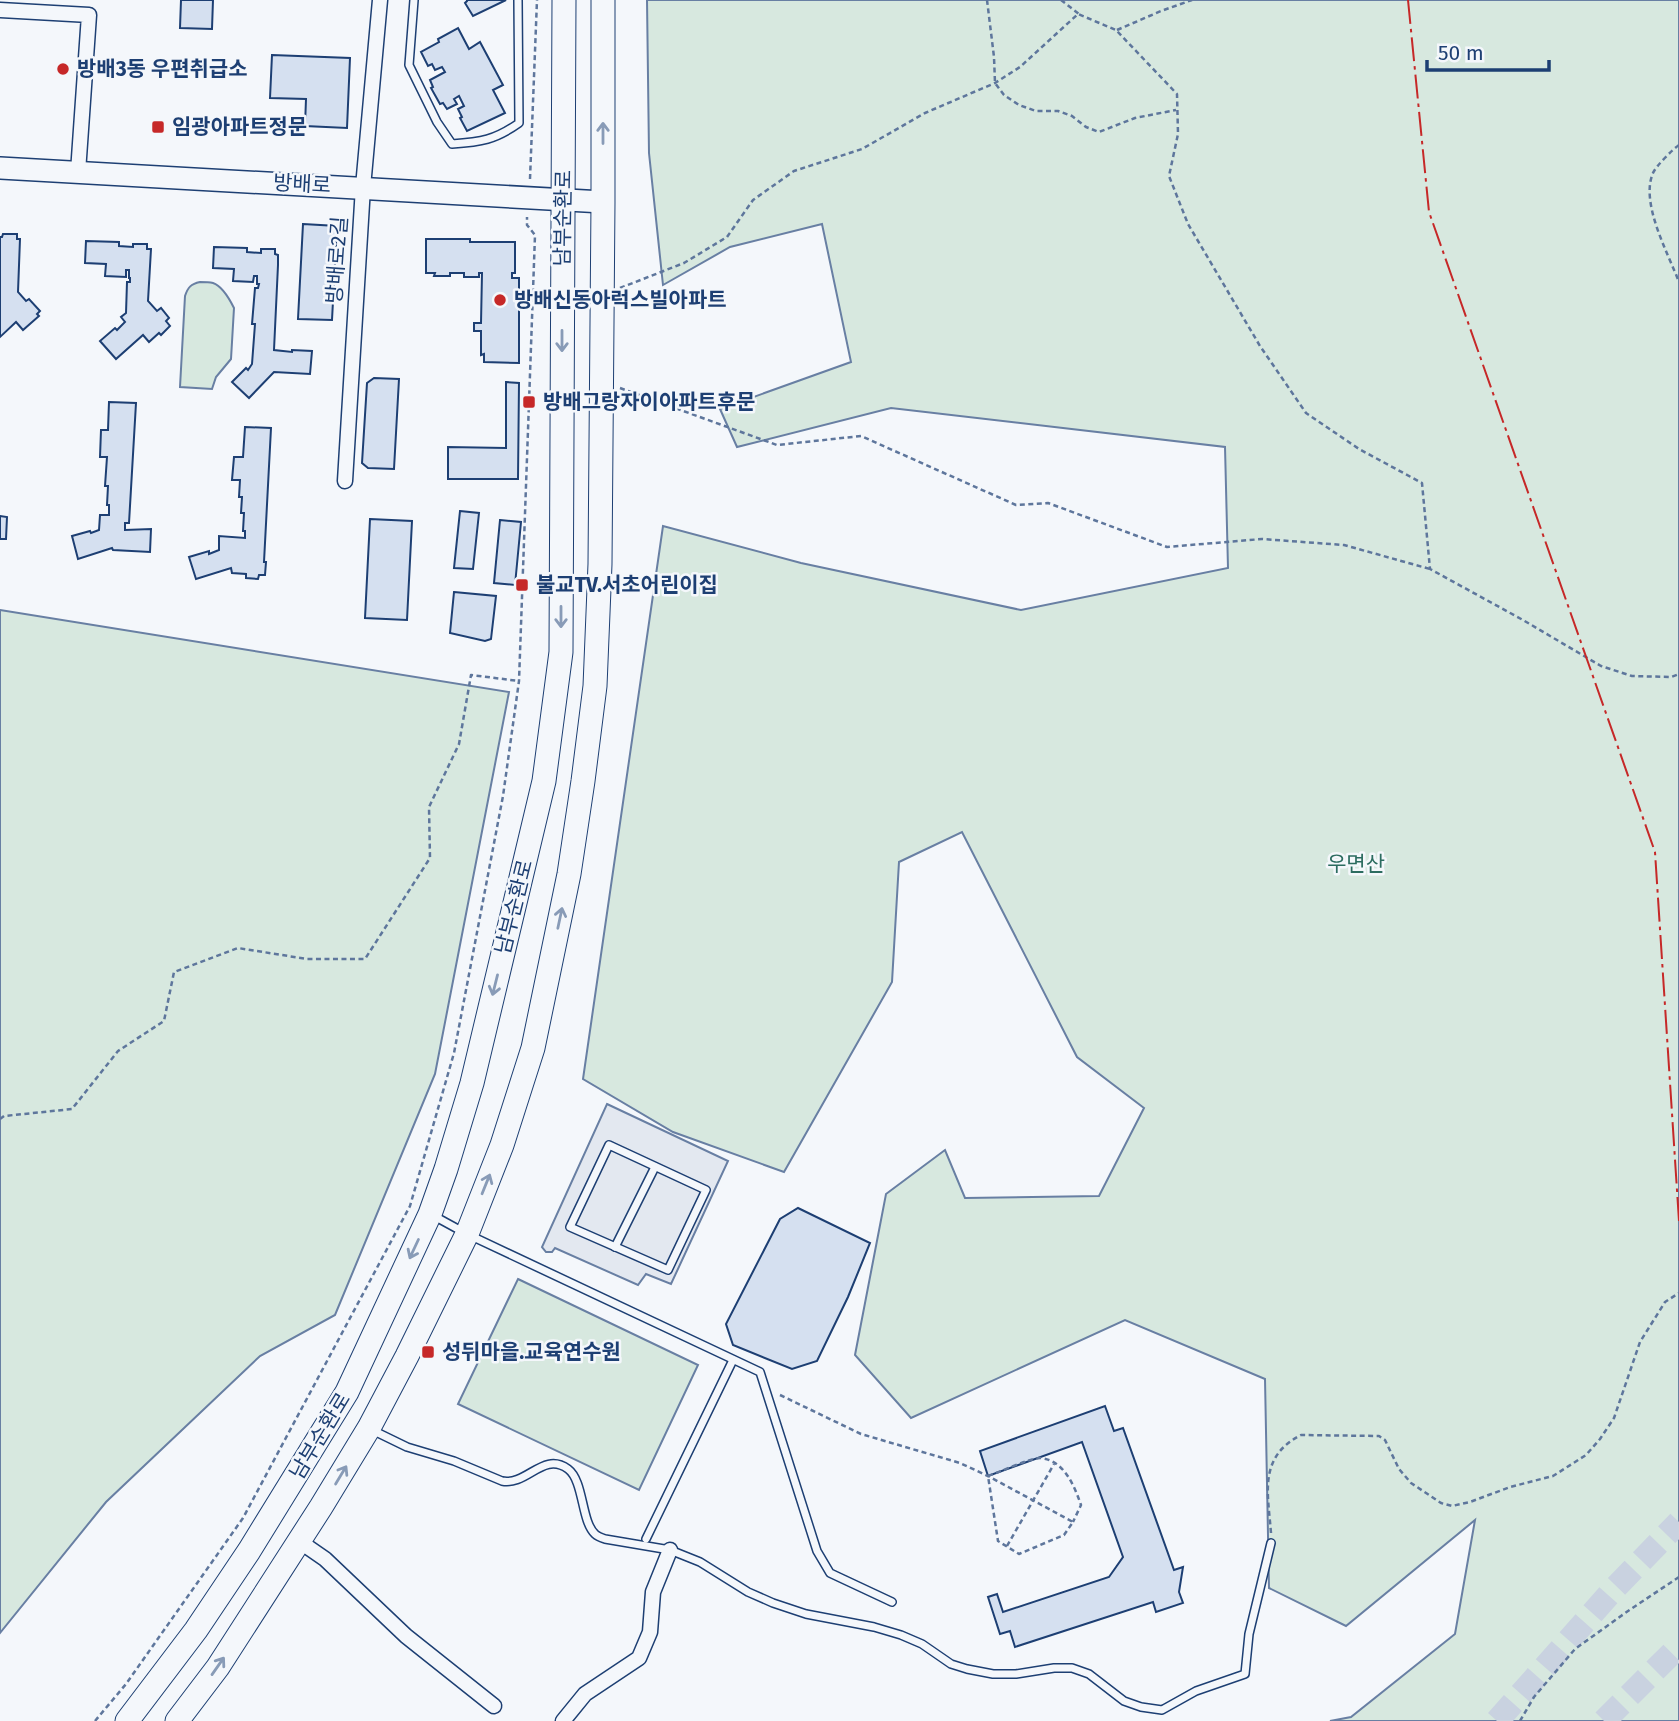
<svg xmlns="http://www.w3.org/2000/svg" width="1679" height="1721" viewBox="0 0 1679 1721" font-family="'Fira Sans','Noto Sans KR',sans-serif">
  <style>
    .green { fill: #d7e8df; stroke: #687fa3; stroke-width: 2 }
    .parking { fill: #e3e8f0; stroke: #687fa3; stroke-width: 2 }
    .building { fill: #d5e0f0; stroke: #1d3f73; stroke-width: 2 }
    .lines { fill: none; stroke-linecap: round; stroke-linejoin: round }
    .trunk-tunnel { stroke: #c9d2e0; stroke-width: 24; stroke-dasharray: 24 12; stroke-linecap: butt }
    .service-casing { stroke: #1d3f73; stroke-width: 10 }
    .minor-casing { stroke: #1d3f73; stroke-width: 17 }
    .secondary-casing { stroke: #1d3f73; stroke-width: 24 }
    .primary-casing { stroke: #1d3f73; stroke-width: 25 }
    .path { stroke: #5e769c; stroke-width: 2.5; stroke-dasharray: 5 3.5; stroke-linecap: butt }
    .service { stroke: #f4f7fb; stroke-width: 7 }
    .minor { stroke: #f4f7fb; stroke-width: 14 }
    .secondary { stroke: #f4f7fb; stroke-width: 21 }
    .primary { stroke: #f4f7fb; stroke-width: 23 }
    .power { stroke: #c62828; stroke-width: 2; stroke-dasharray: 24 5 3.5 5; stroke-linecap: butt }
    .oneway { stroke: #889bb7 }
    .poi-dot { fill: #c62828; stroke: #f4f7fb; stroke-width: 2.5 }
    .labels { text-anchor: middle; stroke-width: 5; stroke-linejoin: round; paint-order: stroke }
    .poi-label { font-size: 21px; font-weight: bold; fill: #1d3f73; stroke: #f4f7fb; text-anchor: start }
    .street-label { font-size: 21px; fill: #1d3f73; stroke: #f4f7fb }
    .park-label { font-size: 21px; fill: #2c6c60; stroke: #f4f7fb }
  </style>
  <rect width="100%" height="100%" fill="#f4f7fb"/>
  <!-- green -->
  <g class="green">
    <path d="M647,0H1679V1721H1330L1351,1717L1455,1634L1475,1520L1346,1626L1269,1588L1265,1379L1125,1320L911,1418L855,1355L886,1194L945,1150L965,1198L1099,1196L1144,1108L1077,1057L962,832L899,862L892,982L784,1172L673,1132L583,1079L663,526L801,563L1021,610L1228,568L1225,447L891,408L737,447L720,409L851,362L822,224L730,247L663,285L649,153Z"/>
    <path d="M200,282C204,282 209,282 213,283C222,286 230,300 234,308L231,359L216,377L212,389L180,387L185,296C188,287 191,284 200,282Z"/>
    <path d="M0,610L509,692L435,1074L335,1315L260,1356L106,1502L0,1633Z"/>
    <path d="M518,1279L698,1365L639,1490L458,1404Z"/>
  </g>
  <!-- parking -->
  <path class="parking" d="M607,1104L728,1161L671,1284L646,1274L638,1285L555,1248L552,1252H546L542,1247Z"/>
  <!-- building -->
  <g class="building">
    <path d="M181,0H213L212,29L180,28Z"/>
    <path d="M467,0H506L473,16L465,3L467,1Z"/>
    <path d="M458,28L469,49L480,42L503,85L493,90L505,113L467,131L460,118L462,117L458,109L464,106L459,96L454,99L457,104L447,109L443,103L440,104L431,88L433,87L430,80L445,72L442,67L435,70L432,64L428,66L421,52L439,42L438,39Z"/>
    <path d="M272,55L350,58L347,128L305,126L306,99L270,98Z"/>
    <path d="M303,224L337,226L332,320L298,319Z"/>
    <path d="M3,234H17V239H20L18,292L26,301L29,299L40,311L37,314L39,316L23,330L16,322L0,337V237H2Z"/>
    <path d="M426,239H470V242H515V273H512V278H519V363L484,362V354L481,355V331H474V323H481L482,273H479V277H464V273H450V276H434L435,273H426Z"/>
    <path d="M86,241L119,242V246L133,247V244H147V249H151L148,301L157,311L161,308L169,318L166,321L170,326L161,335L159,333L149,342L143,335L116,359L100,341L115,328L117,330L125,322L121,317L126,313L127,282H130V278H129V270H126V277L105,276L106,264L85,263Z"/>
    <path d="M214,247L247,248V252L261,253V249H275V254L278,255V265L274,350L292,352V350L312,351L310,374L274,372L249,398L232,382L246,368L248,370L252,364L255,324H252L255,288H258L259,284H257V276H254L253,282L233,281L234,269L213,268Z"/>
    <path d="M374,378L399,379L394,469L368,468L362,463L367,383Z"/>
    <path d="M506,382L519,383L518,479H448V447L506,448Z"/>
    <path d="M109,402L136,403L129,523H125V530L151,529L150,552L113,550L112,548L78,559L72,536L90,531L91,533L99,530L100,515H109V505H107L108,486H105L107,457H100L101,430H108Z"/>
    <path d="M245,427L271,428L264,562H266L265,575H259L258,579L246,578V574L232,573L231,568L196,579L189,557L209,551V554L219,550V536L245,538V531H243L244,513H241L242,497H239L240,480H232L234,457H243Z"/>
    <path d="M460,511L479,513L473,569L454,568Z"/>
    <path d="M0,516L7,517L6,539H0Z"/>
    <path d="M370,519L412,521L407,620L365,618Z"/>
    <path d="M500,520L521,522L515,585L494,583Z"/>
    <path d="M454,592L496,596L491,639L485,641L450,633Z"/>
    <path d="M798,1208L870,1243L848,1297L817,1361L792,1369L733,1345L726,1324L780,1219Z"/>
    <path d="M1105,1406L1114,1431L1123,1428L1174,1570L1183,1567L1179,1592L1183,1603L1156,1612L1153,1602L1015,1647L1010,1631L1000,1634L988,1597L997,1594L1003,1612L1109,1577L1123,1557L1082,1442L988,1476L980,1451Z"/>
  </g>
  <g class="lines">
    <!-- trunk-tunnel -->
    <g class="trunk-tunnel">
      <path d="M1497,1721L1613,1590L1679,1522"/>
      <path d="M1604,1721L1679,1646"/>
    </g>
    <defs>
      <g id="service">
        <path d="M414,0L409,65L437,122L452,144C481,142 495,140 519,123L518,0"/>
        <path d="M609,1145L706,1190L668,1270L570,1227Z"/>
        <path d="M434,1216L467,1234L760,1372L817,1551L830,1573L892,1602"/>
        <path d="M615,1247L655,1167"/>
        <path d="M372,1430L407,1447L454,1461L502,1481C527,1486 543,1451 568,1469C584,1481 581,1521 595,1534C597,1536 602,1538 605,1539L670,1550L700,1562L748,1592L773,1603L806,1614L874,1627L901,1635L922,1644L951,1664L967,1669L993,1674H1016L1054,1668H1072L1089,1674L1124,1701L1141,1707L1162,1710L1196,1691L1245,1674L1249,1634L1271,1543"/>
        <path d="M646,1539L733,1360"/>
      </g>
      <g id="minor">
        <path d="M0,10L89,15L78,172"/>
        <path d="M345,481L363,187L380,0"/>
        <path d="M299,1541L325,1559L406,1636L494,1706"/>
        <path d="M563,1721L585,1694L639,1658L650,1632L653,1592L670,1550"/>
      </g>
      <path id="secondary" d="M0,168L603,202"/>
      <g id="primary">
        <path d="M127,1721L196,1630L249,1551L347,1392L430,1214L446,1169L472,1083L544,781L561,652L564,0"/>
        <path d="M177,1721L218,1667L321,1507L369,1428L407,1356L467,1234L502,1145L533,1048L569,874L583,781L595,686L600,564L603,202V0"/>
      </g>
    </defs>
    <!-- service casing -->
    <use href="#service" class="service-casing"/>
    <!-- minor casing -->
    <use href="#minor" class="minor-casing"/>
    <!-- secondary casing -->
    <use href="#secondary" class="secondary-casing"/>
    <!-- primary casing -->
    <use href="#primary" class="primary-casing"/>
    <!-- path -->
    <g class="path">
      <path d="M987,0L994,57L995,83L1004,95L1019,105L1036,111H1058L1072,116L1086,127L1099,132L1135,118L1176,110"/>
      <path d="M1061,0L1079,14"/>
      <path d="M1117,30L1161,11L1192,0"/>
      <path d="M1679,145C1672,150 1656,166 1653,173C1640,203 1668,253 1679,282"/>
      <path d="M530,179L537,0"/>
      <path d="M620,288L684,263L727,237L753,200L794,171L862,149L925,113L995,83L1020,67L1078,14L1116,30L1177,94L1178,134L1169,176L1188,224L1260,346L1306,413L1359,449L1422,483L1430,569L1523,620L1601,666L1632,676L1671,677L1679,674"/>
      <path d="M620,388L777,445L861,436L1016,505L1048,503L1167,547L1262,539L1344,545L1430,569"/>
      <path d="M0,1119L4,1116L72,1109L118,1051L164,1021L174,972L238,948L307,959H365L430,858L429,807L459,744L471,675L519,681"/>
      <path d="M780,1395L861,1434L960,1463L988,1476L1073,1522L1064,1535L1019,1554L998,1541L988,1476C1000,1472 1030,1458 1040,1458C1064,1460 1074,1485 1081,1505L1073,1522"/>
      <path d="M1271,1533C1268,1493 1258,1457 1301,1435L1379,1436L1385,1440L1399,1469L1411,1483L1441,1503L1452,1506L1470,1502L1510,1487L1553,1476L1586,1455L1600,1439L1614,1418L1640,1342L1665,1302L1679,1293"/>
      <path d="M1007,1546L1054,1464"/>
      <path d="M95,1721L126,1684L243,1518L410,1206L454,1053L503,796L519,681L535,235L527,225V217"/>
      <path d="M1520,1721L1534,1697L1575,1649L1628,1611L1679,1577"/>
    </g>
    <!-- service -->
    <use href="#service" class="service"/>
    <!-- minor -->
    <use href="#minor" class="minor"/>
    <!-- secondary -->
    <use href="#secondary" class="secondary"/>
    <!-- primary -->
    <use href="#primary" class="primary"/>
    <!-- power -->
    <path class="power" d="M1408,0L1429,212L1655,852L1679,1221"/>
  </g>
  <!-- one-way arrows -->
  <defs><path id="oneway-shaft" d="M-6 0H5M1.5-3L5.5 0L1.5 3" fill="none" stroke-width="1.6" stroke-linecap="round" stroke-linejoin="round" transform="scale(1.75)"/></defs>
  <g class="oneway">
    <use href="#oneway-shaft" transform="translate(603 133) rotate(-90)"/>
    <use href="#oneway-shaft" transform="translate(562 341) rotate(90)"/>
    <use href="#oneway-shaft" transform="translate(561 617) rotate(90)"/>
    <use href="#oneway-shaft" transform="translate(560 918) rotate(-78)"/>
    <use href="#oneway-shaft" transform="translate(495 985) rotate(104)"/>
    <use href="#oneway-shaft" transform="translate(486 1184) rotate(-68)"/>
    <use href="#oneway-shaft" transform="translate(414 1249) rotate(115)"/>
    <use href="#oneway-shaft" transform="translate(341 1475) rotate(-59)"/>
    <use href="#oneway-shaft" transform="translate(218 1666) rotate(-55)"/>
  </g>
  <!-- markers -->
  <g class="poi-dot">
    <circle cx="63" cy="69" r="7"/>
    <rect x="151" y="120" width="14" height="14" rx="3.5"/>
    <circle cx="500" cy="300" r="7"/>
    <rect x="522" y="395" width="14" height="14" rx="3.5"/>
    <rect x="515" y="578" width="14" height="14" rx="3.5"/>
    <rect x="421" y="1345" width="14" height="14" rx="3.5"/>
  </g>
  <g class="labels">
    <!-- poi labels -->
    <g class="poi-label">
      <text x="77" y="76">방배3동 우편취급소</text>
      <text x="172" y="134">임광아파트정문</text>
      <text x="514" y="307">방배신동아럭스빌아파트</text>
      <text x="543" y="409">방배그랑자이아파트후문</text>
      <text x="536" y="592">불교TV.서초어린이집</text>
      <text x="442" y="1359">성뒤마을.교육연수원</text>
    </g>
    <!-- street labels -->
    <g class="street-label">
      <text transform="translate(302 184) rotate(3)" y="7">방배로</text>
      <text transform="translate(563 218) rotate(-89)" y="7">남부순환로</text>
      <text transform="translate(337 260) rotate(-86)" y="7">방배로2길</text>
      <text transform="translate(514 907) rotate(-76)" y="7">남부순환로</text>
      <text transform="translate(320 1436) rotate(-59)" y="7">남부순환로</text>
    </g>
    <!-- park labels -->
    <g class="park-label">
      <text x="1356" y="871">우면산</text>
    </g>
  </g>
  <!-- scale -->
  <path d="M1427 60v10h122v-10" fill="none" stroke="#1d3f73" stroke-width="3.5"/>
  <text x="1438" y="60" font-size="21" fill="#1d3f73" stroke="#f4f7fb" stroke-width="5" paint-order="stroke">50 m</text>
</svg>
